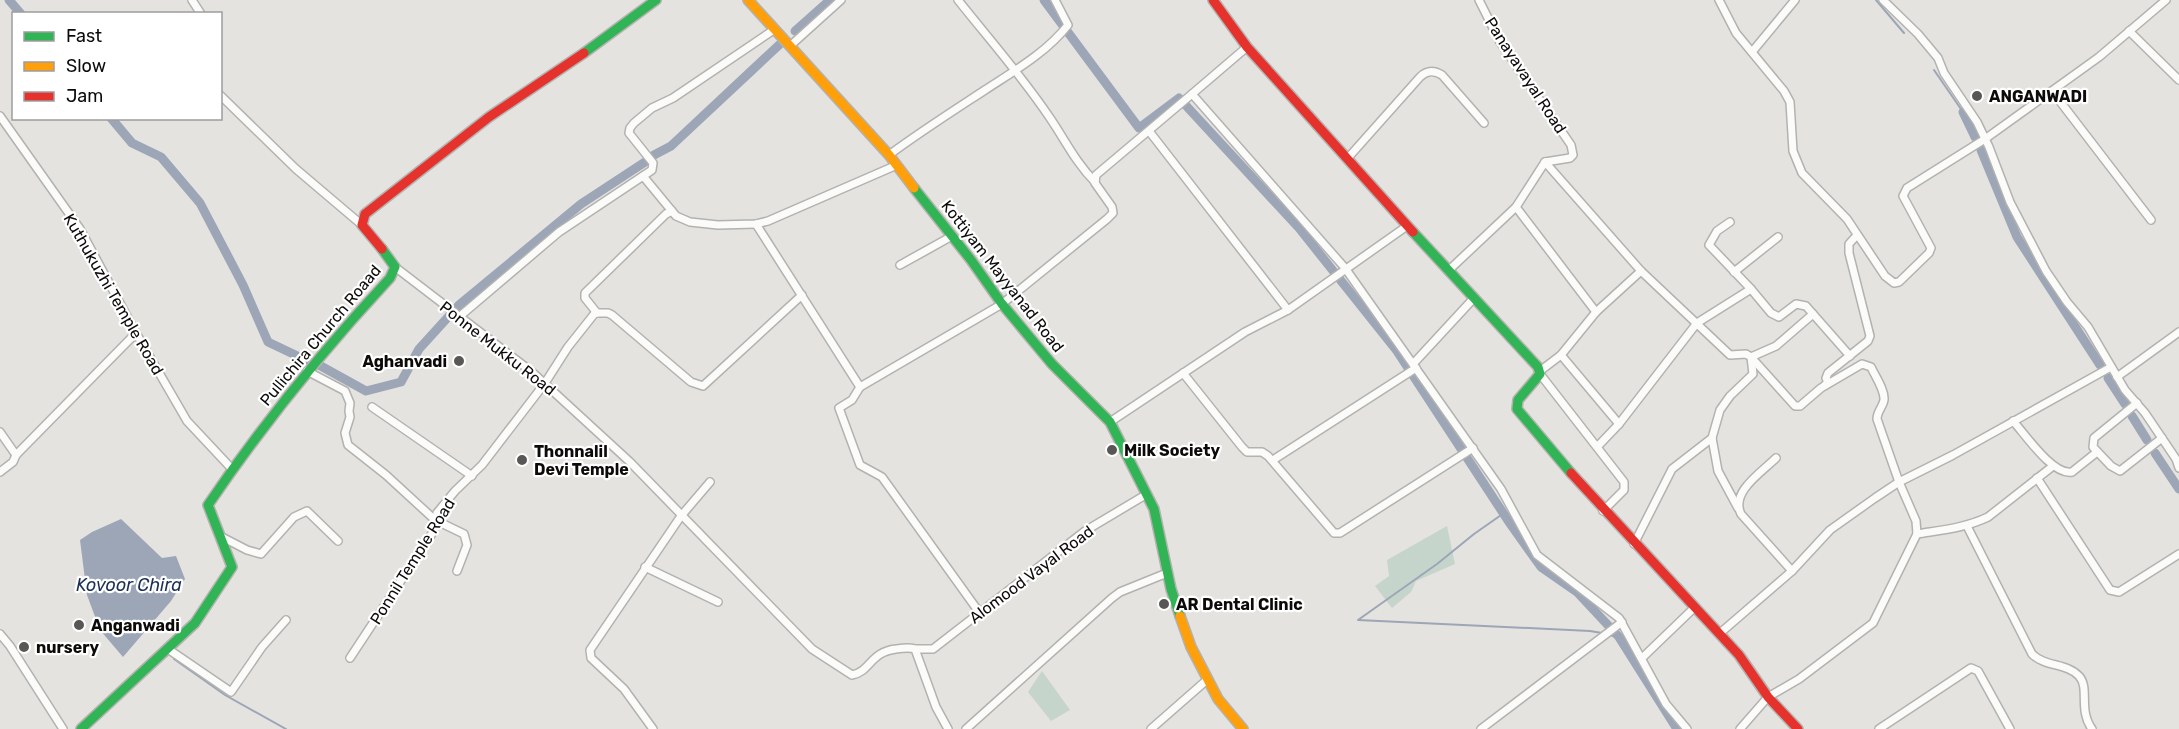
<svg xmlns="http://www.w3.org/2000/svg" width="2179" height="729" viewBox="0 0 2179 729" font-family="Rubik,sans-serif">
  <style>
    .green { fill: #c6d5cb }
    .water { fill: #9ca6b7 }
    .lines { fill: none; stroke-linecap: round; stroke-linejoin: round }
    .stream { stroke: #9ca6b7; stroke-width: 2 }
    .canal { stroke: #9ca6b7; stroke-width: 9 }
    .street-casing { stroke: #b3b2af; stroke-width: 10 }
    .fast-casing { stroke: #b3b2af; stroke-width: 12 }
    .slow-casing { stroke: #b3b2af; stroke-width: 12 }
    .jam-casing { stroke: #b3b2af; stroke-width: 12 }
    .street { stroke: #fbfbfa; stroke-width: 7 }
    .fast { stroke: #30b455; stroke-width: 9 }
    .slow { stroke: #ff9f0a; stroke-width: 9 }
    .jam { stroke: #e5322d; stroke-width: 9 }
    .poi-dot { fill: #585755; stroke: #fff; stroke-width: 2 }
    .labels { text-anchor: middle; stroke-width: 4.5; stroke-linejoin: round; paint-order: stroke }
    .street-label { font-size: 16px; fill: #0c0b0a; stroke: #fff }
    .poi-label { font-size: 16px; font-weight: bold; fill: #0c0b0a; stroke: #fff; text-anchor: start }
    .water-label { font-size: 18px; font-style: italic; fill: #1c2f55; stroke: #fff }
  </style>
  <rect width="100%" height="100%" fill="#e4e3df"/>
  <!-- green -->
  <g class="green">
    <path d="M1447,526L1455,564L1416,581L1411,592L1392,608L1375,586L1389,576L1387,560Z"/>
    <path d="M1042,671L1070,710L1051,721L1028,692Z"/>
  </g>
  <!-- water -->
  <path class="water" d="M121,519L162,558L176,556L185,579L171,601L123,657L100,630L87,595L80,540L92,532Z"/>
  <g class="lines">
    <!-- stream -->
    <g class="stream">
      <path d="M1876,0L1904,33"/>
      <path d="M1934,70L1963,112"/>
      <path d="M1504,513L1474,534L1437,564L1358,620L1590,631L1602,633"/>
      <path d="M1608,635L1619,637"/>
      <path d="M174,659L225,695L286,729"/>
    </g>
    <!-- canal -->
    <g class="canal">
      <path d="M9,0L21,14"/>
      <path d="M1044,0L1139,128L1179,98L1299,228L1397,351L1511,525L1541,567L1577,592L1619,637L1677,729"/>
      <path d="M795,31L830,0"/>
      <path d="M1963,112L1975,137"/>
      <path d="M111,118L132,143L161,157L200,203L243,285L268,342L308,361"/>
      <path d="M1981,150L2017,237L2100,365"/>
      <path d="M654,155L671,146L779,45"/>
      <path d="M319,365L366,391L401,382L419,349L459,305L581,204L645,162"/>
      <path d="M2108,378L2125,404"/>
      <path d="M2132,416L2147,440"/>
      <path d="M2155,453L2179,489"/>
    </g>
    <defs>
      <g id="street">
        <path d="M192,0L201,14"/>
        <path d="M958,0C989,39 1022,76 1050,118C1065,140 1076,163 1095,182"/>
        <path d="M1719,0L1736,33L1784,91L1790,102L1793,151L1802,173L1847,219L1885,276L1894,283L1899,282L1929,253L1931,248L1903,196L1907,188L1985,139L2099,57L2166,0"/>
        <path d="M1883,0L1918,34L1938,58L1944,73L1977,122L1989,147L2010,202L2046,271L2067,302L2088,327L2125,390L2145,413L2176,459L2179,468"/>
        <path d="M2129,31L2179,80"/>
        <path d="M790,46L841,0"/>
        <path d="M1752,52L1795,0"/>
        <path d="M2052,91L2151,220"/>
        <path d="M1192,94L1247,47"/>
        <path d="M220,95L296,169L362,225"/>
        <path d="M0,116L80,229L136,333L187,421L232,469"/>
        <path d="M1149,131L1288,310"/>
        <path d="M889,155C920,132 953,111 985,90C1014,71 1046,53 1068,25L1055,0"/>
        <path d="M1347,159L1420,77C1427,70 1434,70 1442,75L1484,123"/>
        <path d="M1545,162L1641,271L1730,355L1746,354L1751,357L1795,406H1800L1821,388L1862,364L1871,367C1875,376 1885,390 1884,400C1883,407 1877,411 1877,419L1899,482L1916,521L1917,534L1873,623L1799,679L1768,697L1740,729"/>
        <path d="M643,176L676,216L690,222L718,225L756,224L768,221L897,165"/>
        <path d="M1516,207L1596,312"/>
        <path d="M1730,222L1717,231L1709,245L1751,289L1771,313L1779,317L1796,304L1806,306L1850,356"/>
        <path d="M756,224L860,387L852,400L839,408L860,465L882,477L979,612"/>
        <path d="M900,265L952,236"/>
        <path d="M395,267L532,372L630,462L812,649L852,675C870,672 870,652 896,649C903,648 909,647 915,649L936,707L948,729"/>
        <path d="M1448,271L1516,207L1545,162L1570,158L1573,155L1571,145L1500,42L1479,0"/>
        <path d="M1734,272L1778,237"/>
        <path d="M597,313L585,298V293L666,214L672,211"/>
        <path d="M459,317L559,232L652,170L653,163L629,133L630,128L634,123L652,108L673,98L775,29"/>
        <path d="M1561,355L1619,424"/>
        <path d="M1413,364L1474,298"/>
        <path d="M307,371L345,391L350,403L349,411L350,417L345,433L348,445L386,475L435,520L464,534L467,545L457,571"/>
        <path d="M1540,371L1561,355L1596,312L1641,271"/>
        <path d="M1183,373L1242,447L1247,452H1262L1268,456L1334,533H1340L1473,448"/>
        <path d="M1540,374L1624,482V490L1603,511"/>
        <path d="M2117,377L2179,332"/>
        <path d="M1825,385L1828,383L1826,378L1828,373L1868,341L1870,336L1849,253V244L1857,235"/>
        <path d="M860,387L1002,304L1107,219L1113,213L1112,207L1095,183L1096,175L1192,94L1345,268L1501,489L1537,555L1619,618L1666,704L1687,729"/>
        <path d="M2137,403L2094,438L2093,447L2111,466L2120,471L2162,438"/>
        <path d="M372,407L472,476"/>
        <path d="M2013,421C2025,434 2053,476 2072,472L2097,452"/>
        <path d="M1110,422L1245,332L1288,310L1407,226"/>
        <path d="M0,432L16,455"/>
        <path d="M1712,438L1718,471L1738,508"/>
        <path d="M1598,446L1619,424L1697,323L1751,289"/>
        <path d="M1776,458C1762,472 1730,492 1741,514L1792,571"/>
        <path d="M1273,460L1416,368"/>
        <path d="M0,472L13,462L16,455L136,333"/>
        <path d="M2037,478L2110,590L2119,592L2179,554"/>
        <path d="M1967,526L2032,654C2045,667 2067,663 2079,676C2090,688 2078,710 2092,729"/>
        <path d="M1917,534C1941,530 1965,528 1988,517L2053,466"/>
        <path d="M220,536L247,550L261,554L294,517L307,511L338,541"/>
        <path d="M1634,544L1672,469L1712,438L1720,410L1730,396L1753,374L1751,357L1776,346L1813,314"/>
        <path d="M645,567L718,602"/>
        <path d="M0,634L10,646L63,729"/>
        <path d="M1719,634L1792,571L1830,530L1875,498L1899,482L1953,455L2111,367"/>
        <path d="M168,649L231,692L262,647L286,620"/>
        <path d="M915,649H933L1085,531L1147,494"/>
        <path d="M350,658L433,532L437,513L455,491L482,465L545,383L568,347L595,313H608L612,315L691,382L703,386L802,295"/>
        <path d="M1642,658L1694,608"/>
        <path d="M653,729L624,689L591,658L590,650L681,516L710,482"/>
        <path d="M966,729L1112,598L1120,592L1167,573"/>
        <path d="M1151,729L1208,679"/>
        <path d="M1481,729L1622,622"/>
        <path d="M1879,729L1971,668L1978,671L2010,729"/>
      </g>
      <g id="fast">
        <path d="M584,53L656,0"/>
        <path d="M914,188L971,260L1002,304L1052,364L1110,422L1154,509L1171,589L1180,616"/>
        <path d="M1413,232L1538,367L1540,374L1518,400L1517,409L1571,473"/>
        <path d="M81,729L195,623L232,567L208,505C263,424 324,349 390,278L395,267L382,249"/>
      </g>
      <g id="slow">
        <path d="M748,0L889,155L914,188"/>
        <path d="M1180,616L1191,647L1218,699L1243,729"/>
      </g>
      <g id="jam">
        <path d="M1213,0L1247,47L1413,232"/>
        <path d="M382,249L362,225L365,214L489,117L584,53"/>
        <path d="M1571,473L1739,655L1768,697L1798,729"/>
      </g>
    </defs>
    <!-- street casing -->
    <use href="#street" class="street-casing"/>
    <!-- fast casing -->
    <use href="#fast" class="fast-casing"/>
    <!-- slow casing -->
    <use href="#slow" class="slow-casing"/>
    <!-- jam casing -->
    <use href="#jam" class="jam-casing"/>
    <!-- street -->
    <use href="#street" class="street"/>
    <!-- fast -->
    <use href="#fast" class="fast"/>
    <!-- slow -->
    <use href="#slow" class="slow"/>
    <!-- jam -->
    <use href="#jam" class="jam"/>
  </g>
  <!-- markers -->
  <g class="poi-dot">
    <circle cx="1977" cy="96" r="6"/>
    <circle cx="459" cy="361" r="6"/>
    <circle cx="1112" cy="450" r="6"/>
    <circle cx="522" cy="460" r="6"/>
    <circle cx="1164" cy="604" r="6"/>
    <circle cx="79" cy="625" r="6"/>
    <circle cx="24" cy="647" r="6"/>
  </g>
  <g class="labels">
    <!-- street labels -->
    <g class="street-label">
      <text transform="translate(1526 75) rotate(57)" y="6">Panayavayal Road</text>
      <text transform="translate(1003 276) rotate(52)" y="6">Kottiyam Mayyanad Road</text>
      <text transform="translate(114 294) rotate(60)" y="6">Kuthukuzhi Temple Road</text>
      <text transform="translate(320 335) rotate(-50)" y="6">Pullichira Church Roaad</text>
      <text transform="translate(498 348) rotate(38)" y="6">Ponne Mukku Road</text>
      <text transform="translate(412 561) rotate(-58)" y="6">Ponnil Temple Road</text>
      <text transform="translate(1031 574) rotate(-37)" y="6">Alomood Vayal Road</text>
    </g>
    <!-- poi labels -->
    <g class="poi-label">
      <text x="1989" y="102">ANGANWADI</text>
      <text x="447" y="367" text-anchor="end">Aghanvadi</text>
      <text x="1124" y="456">Milk Society</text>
      <text x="534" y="457">Thonnalil<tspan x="534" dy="18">Devi Temple</tspan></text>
      <text x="1176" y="610">AR Dental Clinic</text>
      <text x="91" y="631">Anganwadi</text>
      <text x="36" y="653">nursery</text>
    </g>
    <!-- water labels -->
    <g class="water-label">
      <text x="129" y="591">Kovoor Chira</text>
    </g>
  </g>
  <!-- legend -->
  <rect x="12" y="12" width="210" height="108" fill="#ffffff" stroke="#9e9d9d" stroke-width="1.5"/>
  <rect x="24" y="32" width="30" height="9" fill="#30b455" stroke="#9e9d9d" stroke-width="1.5"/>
  <text x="66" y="42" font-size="18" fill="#0c0b0a">Fast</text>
  <rect x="24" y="62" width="30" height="9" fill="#ff9f0a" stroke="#9e9d9d" stroke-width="1.5"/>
  <text x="66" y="72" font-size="18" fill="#0c0b0a">Slow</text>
  <rect x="24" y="92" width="30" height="9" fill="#e5322d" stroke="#9e9d9d" stroke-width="1.5"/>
  <text x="66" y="102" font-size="18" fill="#0c0b0a">Jam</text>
</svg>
